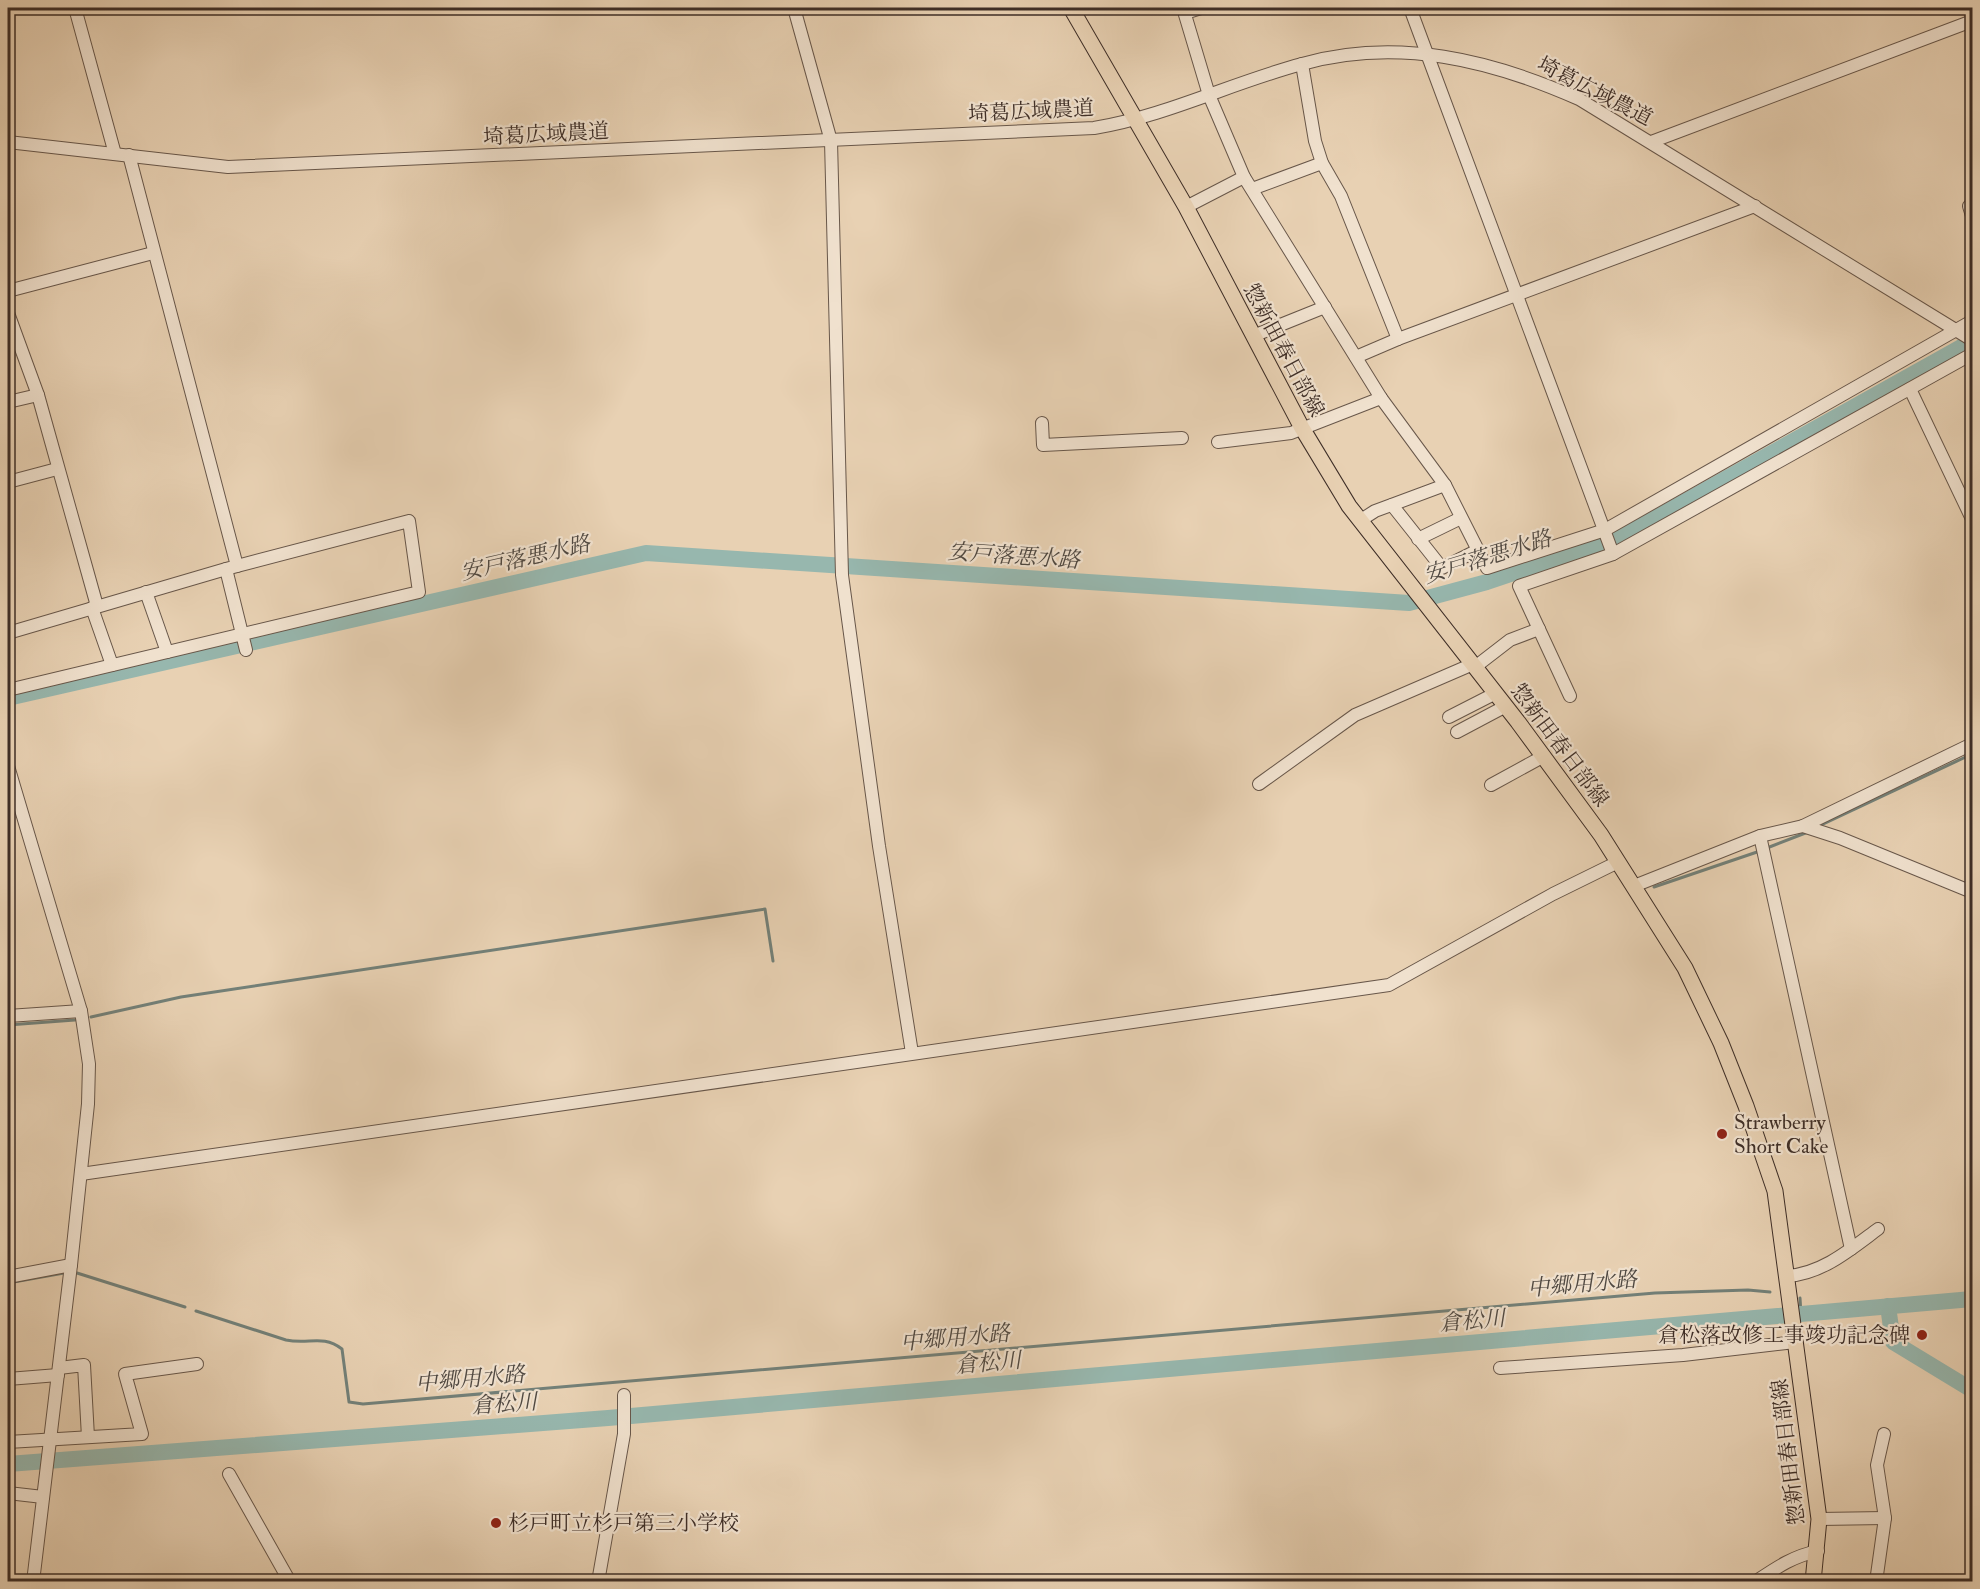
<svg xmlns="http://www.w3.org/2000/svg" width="1980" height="1589" viewBox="0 0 1980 1589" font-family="'IM FELL Double Pica','Noto Serif JP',serif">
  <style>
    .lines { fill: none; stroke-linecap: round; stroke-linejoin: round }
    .stream { stroke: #738078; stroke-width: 3 }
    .river { stroke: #97b7ae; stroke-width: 16 }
    .minor-casing { stroke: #68574a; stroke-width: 14 }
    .major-casing { stroke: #3e2e27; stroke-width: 17 }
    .minor { stroke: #f0e1ce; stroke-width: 12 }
    .major { stroke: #e8d1b3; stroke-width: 15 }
    .poi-dot { fill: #8f2418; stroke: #f0e1ce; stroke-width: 2 }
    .labels { text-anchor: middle; stroke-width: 4.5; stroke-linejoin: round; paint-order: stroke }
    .street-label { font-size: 21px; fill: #3e2e27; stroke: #f0e1ce }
    .poi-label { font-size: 21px; fill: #3e2e27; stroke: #f0e1ce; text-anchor: start }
    .water-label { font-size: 22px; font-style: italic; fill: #504942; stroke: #f0e1ce }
  </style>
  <rect width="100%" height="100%" fill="#e8d1b3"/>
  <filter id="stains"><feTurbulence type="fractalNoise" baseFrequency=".00333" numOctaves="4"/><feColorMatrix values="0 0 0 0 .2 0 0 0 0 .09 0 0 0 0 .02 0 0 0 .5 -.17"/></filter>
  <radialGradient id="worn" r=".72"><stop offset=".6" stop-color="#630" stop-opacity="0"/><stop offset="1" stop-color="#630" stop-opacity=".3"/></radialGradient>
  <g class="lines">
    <!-- stream -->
    <g class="stream">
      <path d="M1819,826L1972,754"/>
      <path d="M1767,848L1808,832"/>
      <path d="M1654,887L1760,851"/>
      <path d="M91,1017L181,997L765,909L773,961"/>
      <path d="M8,1025L75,1020"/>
      <path d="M77,1273L185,1307"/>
      <path d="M8,1283L64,1273"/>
      <path d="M1800,1298L1801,1314"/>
      <path d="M196,1311L286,1340C309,1345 322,1334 342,1349L349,1402L363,1404L1655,1293L1748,1290L1770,1292"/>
    </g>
    <!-- river -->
    <g class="river">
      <path d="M8,698L646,553L1409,603L1487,582L1625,535L1972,341"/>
      <path d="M1888,1306L1893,1342L1972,1390"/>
      <path d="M8,1464L608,1418L1972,1299"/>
    </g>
    <defs>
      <g id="minor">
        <path d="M75,8L115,154"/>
        <path d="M794,8L831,141L842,575L879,846L912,1053"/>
        <path d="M1183,8L1209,95L1244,177L1381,398L1445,485L1487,568L1605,530L1972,321"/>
        <path d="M1410,8L1613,554"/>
        <path d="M1185,13L1201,8"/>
        <path d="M1302,64L1315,141L1322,163L1341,196L1398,339L1755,206"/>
        <path d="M8,142L228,167L1094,128C1166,116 1231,83 1302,64C1398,37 1491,60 1579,99L1972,340"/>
        <path d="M1651,142L1972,21"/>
        <path d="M129,155L237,566L226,569L246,650"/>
        <path d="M1252,189L1322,163"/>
        <path d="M1969,206L1972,216"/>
        <path d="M1186,207L1244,177"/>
        <path d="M8,291L153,253"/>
        <path d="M8,313L38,395L97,606"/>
        <path d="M1253,336L1325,307"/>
        <path d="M1356,357L1398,339"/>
        <path d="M1910,389L1972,519"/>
        <path d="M8,402L38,395"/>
        <path d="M1042,423L1043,445L1182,438"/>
        <path d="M1218,442L1291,433L1381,398"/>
        <path d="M8,482L57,469"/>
        <path d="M1392,505L1442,568L1478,550"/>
        <path d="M1361,520L1375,511L1445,485"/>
        <path d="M1418,539L1461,518"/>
        <path d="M146,592L167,652"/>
        <path d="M92,608L112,665"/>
        <path d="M8,633L226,569"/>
        <path d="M1475,667L1510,640L1539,629"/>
        <path d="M8,690L419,592L409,521L237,566"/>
        <path d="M1570,696L1519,586L1613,554L1972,354"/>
        <path d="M1449,717L1496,693"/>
        <path d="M1457,732L1506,706"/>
        <path d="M8,766L81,1011L89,1064L88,1104L71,1265L33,1582"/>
        <path d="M1259,784L1355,715L1473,664"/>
        <path d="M1491,785L1544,756"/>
        <path d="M1803,826L1972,744"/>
        <path d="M1760,836L1851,1249"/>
        <path d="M1634,886L1760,836L1803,826L1840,838L1972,892"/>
        <path d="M8,1016L81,1011"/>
        <path d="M81,1174L1389,985L1553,894L1618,862"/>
        <path d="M1787,1276C1822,1274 1851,1249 1878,1229"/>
        <path d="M8,1277L71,1265"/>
        <path d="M59,1368L84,1365L88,1437"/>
        <path d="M1500,1368L1683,1355L1795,1342"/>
        <path d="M8,1379L58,1375"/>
        <path d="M8,1442L142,1434L125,1374L197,1364"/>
        <path d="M229,1474L290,1582"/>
        <path d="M8,1493L43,1497"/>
        <path d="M1819,1519L1885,1518"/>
        <path d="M598,1582L624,1434V1395"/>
        <path d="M1755,1582C1776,1568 1793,1556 1818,1551"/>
        <path d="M1876,1582L1885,1518L1877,1465L1884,1434"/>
      </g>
      <path id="major" d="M1071,8L1186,207L1302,428L1349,506L1518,722L1601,835L1685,968L1721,1043L1746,1106L1775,1191L1819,1519L1813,1582"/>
    </defs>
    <!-- minor casing -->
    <use href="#minor" class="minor-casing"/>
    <!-- major casing -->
    <use href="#major" class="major-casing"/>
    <!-- minor -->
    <use href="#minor" class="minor"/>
    <!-- major -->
    <use href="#major" class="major"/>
  </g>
  <!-- markers -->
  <g class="poi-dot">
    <circle cx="1722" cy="1134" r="6"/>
    <circle cx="1922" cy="1335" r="6"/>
    <circle cx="496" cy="1523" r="6"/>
  </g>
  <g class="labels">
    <!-- street labels -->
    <g class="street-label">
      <text transform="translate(1595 91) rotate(27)" y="7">埼葛広域農道</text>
      <text transform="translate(1031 111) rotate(-3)" y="7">埼葛広域農道</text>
      <text transform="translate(546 134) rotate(-3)" y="7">埼葛広域農道</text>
      <text transform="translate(1284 350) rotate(62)" y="7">惣新田春日部線</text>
      <text transform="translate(1560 745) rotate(53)" y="7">惣新田春日部線</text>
      <text transform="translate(1788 1452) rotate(-97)" y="7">惣新田春日部線</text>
    </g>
    <!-- poi labels -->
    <g class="poi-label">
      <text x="1734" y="1129">Strawberry<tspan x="1734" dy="24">Short Cake</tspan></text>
      <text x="1910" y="1342" text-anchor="end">倉松落改修工事竣功記念碑</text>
      <text x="508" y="1530">杉戸町立杉戸第三小学校</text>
    </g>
    <!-- water labels -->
    <g class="water-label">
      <text transform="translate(1014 555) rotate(4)" y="8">安戸落悪水路</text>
      <text transform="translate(1487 556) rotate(-17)" y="8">安戸落悪水路</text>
      <text transform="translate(525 557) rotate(-13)" y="8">安戸落悪水路</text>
      <text transform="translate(1582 1283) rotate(-5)" y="8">中郷用水路</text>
      <text transform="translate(1472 1320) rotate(-5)" y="8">倉松川</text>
      <text transform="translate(955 1337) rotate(-5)" y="8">中郷用水路</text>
      <text transform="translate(988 1362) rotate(-5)" y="8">倉松川</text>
      <text transform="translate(470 1378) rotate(-5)" y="8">中郷用水路</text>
      <text transform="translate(504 1403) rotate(-4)" y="8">倉松川</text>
    </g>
  </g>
  <!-- margin -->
  <rect width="1980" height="1589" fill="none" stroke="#e8d1b3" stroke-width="30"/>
  <rect x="9" y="9" width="1962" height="1571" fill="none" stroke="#3e2e27" stroke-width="3"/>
  <rect x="15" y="15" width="1950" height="1559" fill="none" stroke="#3e2e27" stroke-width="1.5"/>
  <rect width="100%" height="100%" filter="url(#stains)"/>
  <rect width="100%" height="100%" fill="url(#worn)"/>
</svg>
